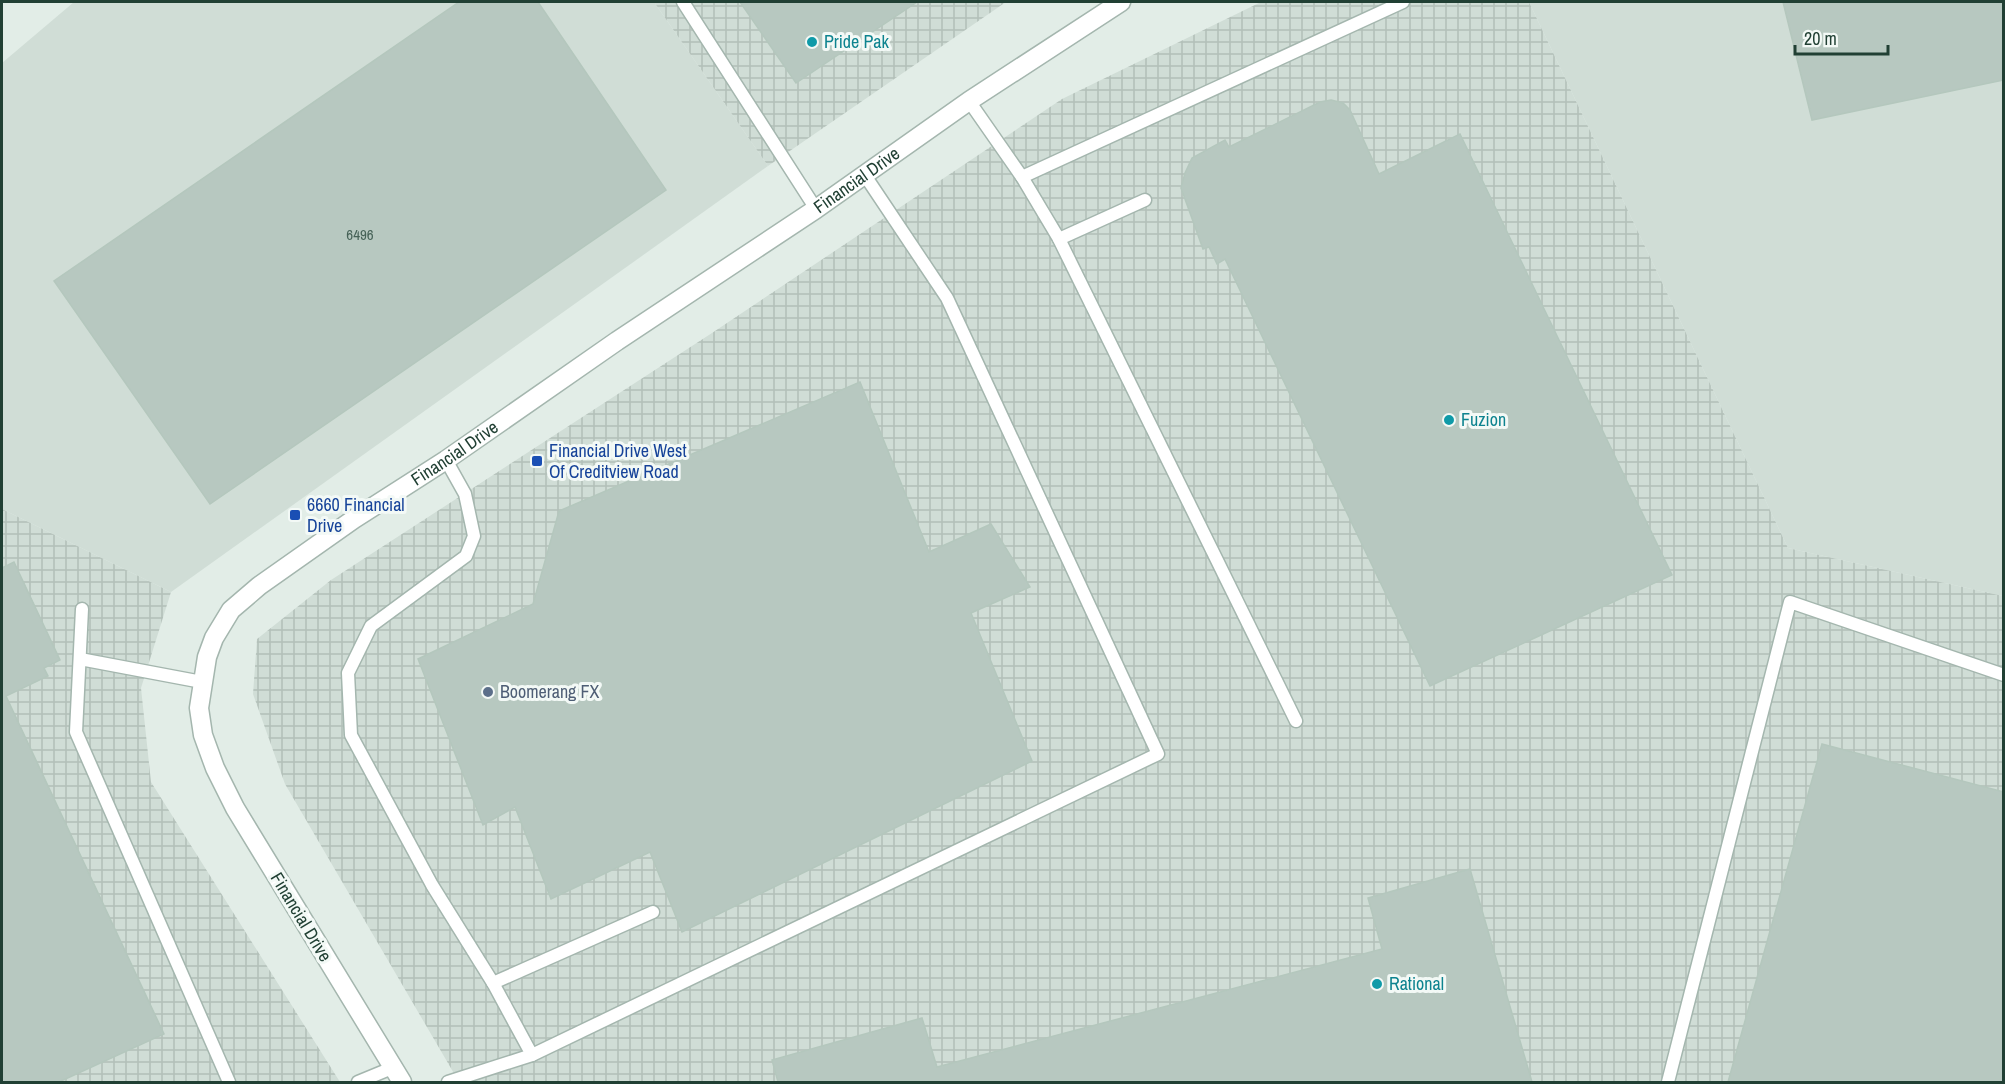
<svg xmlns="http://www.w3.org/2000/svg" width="2005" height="1084" viewBox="0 0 2005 1084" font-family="'Archivo Narrow',sans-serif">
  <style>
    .built { fill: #d0ddd6 }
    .industrial { fill: url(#industrial-grid) }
    .building { fill: #b7c8c0; stroke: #b4c7bd; stroke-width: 1.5 }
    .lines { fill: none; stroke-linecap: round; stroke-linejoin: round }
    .service-casing { stroke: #a4b6ae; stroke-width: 15 }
    .tertiary-casing { stroke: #a4b6ae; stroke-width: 21 }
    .service { stroke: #fff; stroke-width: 12 }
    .tertiary { stroke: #fff; stroke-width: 18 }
    .culture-dot { fill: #0f9aa8; stroke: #f3f9f6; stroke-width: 2 }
    .transit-dot { fill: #1a4fb4; stroke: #f3f9f6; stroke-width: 2 }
    .service-dot { fill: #5c6f8a; stroke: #f3f9f6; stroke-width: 2 }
    .labels { text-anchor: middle; stroke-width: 6; stroke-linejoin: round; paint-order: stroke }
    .number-label { font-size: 15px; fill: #466257 }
    .culture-label { font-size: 18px; fill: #0d838f; stroke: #f3f9f6; text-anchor: start }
    .street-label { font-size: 18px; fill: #214034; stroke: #f3f9f6 }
    .transit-label { font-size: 18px; fill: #164399; stroke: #f3f9f6; text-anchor: start }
    .service-label { font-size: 18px; fill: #4e5e75; stroke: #f3f9f6; text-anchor: start }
  </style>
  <defs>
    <pattern id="industrial-grid" width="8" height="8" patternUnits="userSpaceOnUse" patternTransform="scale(1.5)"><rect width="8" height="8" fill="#d0ddd6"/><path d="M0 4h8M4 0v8" fill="none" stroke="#b2bfb8"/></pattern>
  </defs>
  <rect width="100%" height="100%" fill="#e2ede7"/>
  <!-- built -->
  <g class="built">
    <path d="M74,2H654L768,166L171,592L2,509V63Z"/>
    <path d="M1529,2H2003V596L1788,548Z"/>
  </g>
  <!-- industrial -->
  <g class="industrial">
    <path d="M654,2H1006L768,166Z"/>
    <path d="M1261,2H1529L1788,548L2003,596V1082H459L285,784L253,694L257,639L331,580L712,333L1062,99Z"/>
    <path d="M2,509L171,592L141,688L151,782L340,1082H2Z"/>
  </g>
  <!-- building -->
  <g class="building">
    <path d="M459,2H538L666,190L210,504L54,281Z"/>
    <path d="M740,2H917L796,83Z"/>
    <path d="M1783,2H2004V80L1812,120Z"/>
    <path d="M1331,100L1343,103L1350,110L1379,174L1460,134L1672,575L1430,686L1225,259L1217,264L1209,247L1203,249L1181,188L1185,173L1192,158L1225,140L1229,147L1320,102Z"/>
    <path d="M860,382L929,552L991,524L1030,587L971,613L1032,761L682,932L650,852L551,899L515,807L483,825L418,659L533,604L559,511Z"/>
    <path d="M14,562L60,660L44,668L48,676L6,696L164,1034L59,1082H2V568Z"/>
    <path d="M1822,744L2004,792V1082H1728Z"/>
    <path d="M1470,869L1532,1082H778L772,1060L922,1018L937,1067L1382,949L1368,898Z"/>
  </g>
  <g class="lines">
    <defs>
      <g id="service">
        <path d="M683,2L816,209"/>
        <path d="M969,101L1022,177L1403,2"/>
        <path d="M1022,177L1059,239L1296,721"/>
        <path d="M1059,239L1145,200"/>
        <path d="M446,460L465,494L474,536L466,556L371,626L348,673L351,735L432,885L493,983L532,1055"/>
        <path d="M82,609L76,732L229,1082"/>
        <path d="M80,659L202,682"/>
        <path d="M493,983L653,912"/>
        <path d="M358,1082L392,1068"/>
        <path d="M448,1082L532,1055L1158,754L947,298L864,174"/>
        <path d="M1668,1082L1790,602L2004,675"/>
      </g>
      <g id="tertiary">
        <path id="s1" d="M402,1082L235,808L215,768L203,735L199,708L207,657L214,638L231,610L259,586L354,519L446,460L617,341L816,209L969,101L1121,2"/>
      </g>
    </defs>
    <!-- service casing -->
    <use href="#service" class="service-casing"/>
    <!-- tertiary casing -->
    <use href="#tertiary" class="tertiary-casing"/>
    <!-- service -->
    <use href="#service" class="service"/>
    <!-- tertiary -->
    <use href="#tertiary" class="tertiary"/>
  </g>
  <!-- markers -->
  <g class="culture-dot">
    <circle cx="812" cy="42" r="6"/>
    <circle cx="1449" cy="420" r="6"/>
    <circle cx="1377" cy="984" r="6"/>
  </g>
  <g class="transit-dot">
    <rect x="531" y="455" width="12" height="12" rx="3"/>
    <rect x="289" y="509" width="12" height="12" rx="3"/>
  </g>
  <circle class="service-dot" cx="488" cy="692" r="6"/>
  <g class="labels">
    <!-- number labels -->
    <g class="number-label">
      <text x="360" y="240">6496</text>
    </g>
    <!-- culture labels -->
    <g class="culture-label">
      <text x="824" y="48">Pride Pak</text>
      <text x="1461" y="426">Fuzion</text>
      <text x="1389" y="990">Rational</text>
    </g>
    <!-- street labels -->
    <g class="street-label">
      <text dy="6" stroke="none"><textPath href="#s1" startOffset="1292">Financial Drive</textPath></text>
      <text dy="6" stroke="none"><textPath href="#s1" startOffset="806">Financial Drive</textPath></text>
      <text transform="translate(301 917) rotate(59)" y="6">Financial Drive</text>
    </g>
    <!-- transit labels -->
    <g class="transit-label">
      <text x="549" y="457">Financial Drive West<tspan x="549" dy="21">Of Creditview Road</tspan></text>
      <text x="307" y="511">6660 Financial<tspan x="307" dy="21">Drive</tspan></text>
    </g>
    <!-- service labels -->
    <g class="service-label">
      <text x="500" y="698">Boomerang FX</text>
    </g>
  </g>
  <!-- border -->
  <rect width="2005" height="1084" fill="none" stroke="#214034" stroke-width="6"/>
  <!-- scale -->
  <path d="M1795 45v9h93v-9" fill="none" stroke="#214034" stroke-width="3"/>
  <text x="1804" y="45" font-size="18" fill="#214034" stroke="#f3f9f6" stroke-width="4.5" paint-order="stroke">20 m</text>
</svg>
